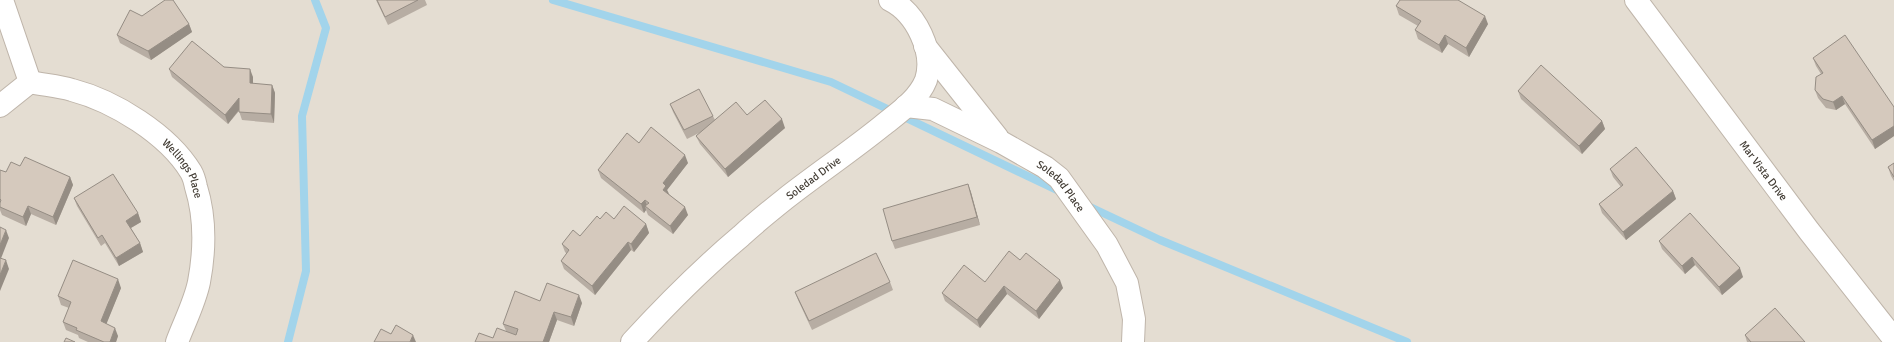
<svg xmlns="http://www.w3.org/2000/svg" width="1894" height="342" viewBox="0 0 1894 342" font-family="Signika,sans-serif">
  <style>
    .residential { fill: #e4ddd2 }
    .lines { fill: none; stroke-linecap: round; stroke-linejoin: round }
    .stream { stroke: #a2d4eb; stroke-width: 8 }
    .minor-casing { stroke: #bfb5aa; stroke-width: 24 }
    .tertiary-casing { stroke: #bfb5aa; stroke-width: 24 }
    .minor { stroke: #fff; stroke-width: 22 }
    .tertiary { stroke: #fff; stroke-width: 22 }
    .wall { fill: #b7ada3 }
    .shaded-wall { fill: #958d84 }
    .building { fill: #d5c9bd; stroke: #958d84 }
    .labels { text-anchor: middle; stroke-width: 3; stroke-linejoin: round; paint-order: stroke }
    .street-label { font-size: 11px; fill: #423c34; stroke: #fff }
  </style>
  <rect width="100%" height="100%" fill="#f1ece4"/>
  <!-- residential -->
  <rect class="residential" x="0" y="0" width="1894" height="342"/>
  <g class="lines">
    <!-- stream -->
    <g class="stream">
      <path d="M553,0L831,82L1063,193"/>
      <path d="M1086,205L1160,240L1407,342"/>
      <path d="M288,342L306,271L302,116L326,28L315,0"/>
    </g>
    <defs>
      <g id="minor">
        <path d="M2,0L30,82"/>
        <path d="M925,46L997,137"/>
        <path id="s1" d="M30,82C44,85 58,86 72,90C114,101 168,134 191,172C194,177 195,182 196,187C206,219 205,250 199,282C195,302 184,323 177,342"/>
        <path d="M0,106L30,82"/>
        <path id="s2" d="M906,106L933,109L1001,142L1045,167L1059,178L1107,245L1127,283L1134,319L1133,342"/>
      </g>
      <g id="tertiary">
        <path id="s3" d="M1636,0L1809,231L1894,339"/>
        <path id="s4" d="M632,342C666,305 703,268 741,236C755,223 770,211 785,199C817,174 851,151 882,126C898,113 918,100 926,80C935,52 916,13 890,0"/>
      </g>
    </defs>
    <!-- minor casing -->
    <use href="#minor" class="minor-casing"/>
    <!-- tertiary casing -->
    <use href="#tertiary" class="tertiary-casing"/>
    <!-- minor -->
    <use href="#minor" class="minor"/>
    <!-- tertiary -->
    <use href="#tertiary" class="tertiary"/>
  </g>
  <!-- wall -->
  <g class="wall">
    <path d="M376,0H425L427,5L388,25Z"/>
    <path d="M1396,6L1488,24L1469,57L1448,44L1442,53L1418,39L1415,30L1418,26L1399,15Z"/>
    <path d="M142,16L189,24L192,32L151,60L120,43L117,35Z"/>
    <path d="M1813,58L1894,107V136L1875,149L1845,104L1836,110L1826,108L1818,98L1815,90L1821,74L1816,66Z"/>
    <path d="M224,67L253,77V84L272,85L275,93L274,123L242,120L239,111L228,124L172,77L169,69Z"/>
    <path d="M1518,91L1602,121L1605,129L1582,154L1521,99Z"/>
    <path d="M670,104L713,116L715,120L747,115L785,128L728,177L700,144L696,136L701,132L687,139L673,112Z"/>
    <path d="M639,143L688,163L667,190L669,194L688,215L673,234L648,215L646,210L644,213L601,178L598,170Z"/>
    <path d="M1894,163V181L1891,176L1888,167Z"/>
    <path d="M20,166L70,177L73,185L56,225L31,214L26,226L2,215L0,210V170L6,172Z"/>
    <path d="M1610,169L1673,191L1676,199L1626,240L1602,213L1599,204L1621,187L1613,177Z"/>
    <path d="M968,184L980,225L895,249L892,241Z"/>
    <path d="M74,198L138,213L141,222L131,228L140,243L143,252L119,266L105,243L101,246L77,206Z"/>
    <path d="M600,219H614L646,224L649,233L634,252L631,250L595,295L564,269L561,261L567,254L565,252L562,244L580,236Z"/>
    <path d="M1659,241L1743,277L1722,295L1695,265L1685,274L1662,249Z"/>
    <path d="M1020,260L1063,288L1039,319L1007,294L980,328L945,301L942,293L985,282Z"/>
    <path d="M890,282L893,290L812,330L798,300L795,292Z"/>
    <path d="M121,288L106,324L118,336L116,342H88L79,338L78,335L66,330L63,322L69,308L61,305L58,296Z"/>
    <path d="M540,301L582,303L574,326L557,320L549,342H475L493,338L506,331L503,324Z"/>
    <path d="M1745,335L1805,342H1747Z"/>
  </g>
  <!-- shaded-wall -->
  <g class="shaded-wall">
    <path d="M1485,16L1488,24L1469,57L1466,48Z"/>
    <path d="M189,24L192,32L151,60L148,51Z"/>
    <path d="M1445,35L1448,44L1442,53L1439,45Z"/>
    <path d="M250,69L253,77V92L250,83Z"/>
    <path d="M272,85L275,93L274,123L271,114Z"/>
    <path d="M1842,96L1845,104L1836,110L1833,102Z"/>
    <path d="M239,98L242,106L228,124L225,115Z"/>
    <path d="M782,119L785,128L728,177L725,169Z"/>
    <path d="M1602,121L1605,129L1582,154L1579,146Z"/>
    <path d="M1894,126V136L1875,149L1872,140Z"/>
    <path d="M685,155L688,163L667,190L669,194L663,190V183Z"/>
    <path d="M70,177L73,185L56,225L53,217Z"/>
    <path d="M968,184L971,192L980,225L977,217Z"/>
    <path d="M1673,191L1676,199L1626,240L1623,232Z"/>
    <path d="M645,200L648,208L645,206L646,210L644,213L641,204Z"/>
    <path d="M28,206L31,214L26,226L23,217Z"/>
    <path d="M685,207L688,215L673,234L670,226Z"/>
    <path d="M138,213L141,222L129,229L126,221Z"/>
    <path d="M646,224L649,233L634,252L631,244Z"/>
    <path d="M6,230L9,238L0,261V245Z"/>
    <path d="M628,242L631,250L595,295L592,286Z"/>
    <path d="M140,243L143,252L119,266L116,258Z"/>
    <path d="M1692,257L1695,265L1685,274L1682,266Z"/>
    <path d="M6,260L9,269L0,291V275Z"/>
    <path d="M1740,268L1743,277L1722,295L1719,287Z"/>
    <path d="M118,279L121,288L104,330L101,321Z"/>
    <path d="M1060,280L1063,288L1039,319L1036,311Z"/>
    <path d="M1004,286L1007,294L980,328L977,320Z"/>
    <path d="M579,295L582,303L574,326L571,317Z"/>
    <path d="M554,312L557,320L549,342H543Z"/>
    <path d="M115,328L118,336L116,342H110Z"/>
    <path d="M413,335L416,342H410Z"/>
  </g>
  <!-- building -->
  <g class="building">
    <path d="M165,0H173L189,24L148,51L117,35L130,10L142,16Z"/>
    <path d="M377,0H418L385,17Z"/>
    <path d="M1400,0H1458L1485,16L1466,48L1445,35L1439,45L1415,30L1421,21L1396,6Z"/>
    <path d="M1845,35L1894,107V126L1872,140L1842,96L1833,102L1823,99L1815,90L1816,77L1823,73L1813,58Z"/>
    <path d="M192,41L224,67L250,69V83L272,85L271,114L239,112V98L225,115L169,69Z"/>
    <path d="M1541,65L1602,121L1579,146L1518,91Z"/>
    <path d="M699,89L713,116L684,130L670,104Z"/>
    <path d="M765,100L782,119L725,169L696,136L736,102L747,115Z"/>
    <path d="M651,127L685,155L663,183L666,186L663,190L685,207L670,226L645,206L649,203L645,200L641,204L598,170L627,133L639,143Z"/>
    <path d="M1636,147L1673,191L1623,232L1599,204L1623,185L1610,169Z"/>
    <path d="M25,157L70,177L53,217L28,206L23,217L0,207V203L1,200L0,199V170L6,172L11,162L20,166Z"/>
    <path d="M1894,163V177L1888,167Z"/>
    <path d="M113,174L138,213L126,221L140,243L116,258L102,235L98,238L74,198Z"/>
    <path d="M968,184L977,217L892,241L883,209Z"/>
    <path d="M624,206L646,224L631,244L628,242L592,286L561,261L569,250L562,244L573,230L580,236L597,216L600,219L606,212L614,219Z"/>
    <path d="M1690,213L1740,268L1719,287L1692,257L1682,266L1659,241Z"/>
    <path d="M0,227L6,230L0,245Z"/>
    <path d="M1009,251L1020,260L1026,253L1060,280L1036,311L1004,286L977,320L942,293L964,265L985,282Z"/>
    <path d="M876,253L890,282L809,321L795,292Z"/>
    <path d="M0,258L6,260L0,275Z"/>
    <path d="M73,260L118,279L101,321L115,328L110,342H104L76,330L77,328L63,322L71,302L58,296Z"/>
    <path d="M547,283L579,295L571,317L554,312L543,342H475L479,333L493,338L497,328L516,335L518,329L503,324L515,291L540,301Z"/>
    <path d="M1775,308L1805,342H1751L1745,335Z"/>
    <path d="M396,325L413,335L410,342H374L381,329L391,334Z"/>
    <path d="M66,338L75,342H64Z"/>
  </g>
  <g class="labels">
    <!-- street labels -->
    <g class="street-label">
      <text dy="4" stroke="none"><textPath href="#s1" startOffset="183">Wellings Place</textPath></text>
      <text dy="4" stroke="none"><textPath href="#s3" startOffset="213">Mar Vista Drive</textPath></text>
      <text dy="4" stroke="none"><textPath href="#s4" startOffset="245">Soledad Drive</textPath></text>
      <text dy="4" stroke="none"><textPath href="#s2" startOffset="178">Soledad Place</textPath></text>
    </g>
  </g>
</svg>
